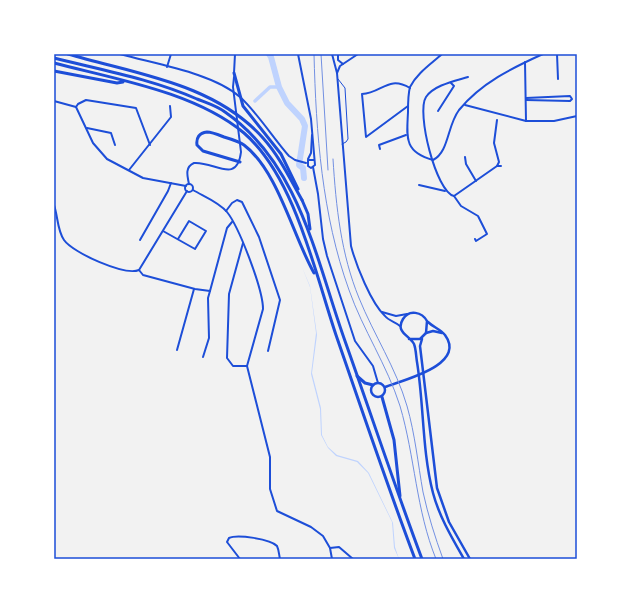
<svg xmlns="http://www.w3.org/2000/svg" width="631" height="613" viewBox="0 0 631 613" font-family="'DM Sans',sans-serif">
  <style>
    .water { fill: #bfd3fe }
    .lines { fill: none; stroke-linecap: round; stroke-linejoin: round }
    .canal { stroke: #bfd3fe; stroke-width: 3.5 }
    .river { stroke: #bfd3fe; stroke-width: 6 }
    .service { stroke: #1d4ed8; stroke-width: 1 }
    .minor { stroke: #1d4ed8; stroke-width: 2 }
    .tertiary { stroke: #1d4ed8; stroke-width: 2 }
    .secondary { stroke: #1d4ed8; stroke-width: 2.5 }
    .trunk { stroke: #1d4ed8; stroke-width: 3 }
    .rail { stroke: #7290e2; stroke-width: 1 }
    .neatline { fill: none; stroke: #1d4ed8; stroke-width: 1.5 }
  </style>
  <rect width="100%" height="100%" fill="#f2f2f2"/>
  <!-- water -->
  <path class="water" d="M302,267L310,286L317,335L312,373L321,408L322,435L328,447L337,455L358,461L369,473L393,523L395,547L399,559L394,548L392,522L368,473L357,462L336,456L328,448L321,435L320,409L311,374L316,333L310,287Z"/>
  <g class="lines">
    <!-- canal -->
    <path class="canal" d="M255,101L270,87H279"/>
    <!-- river -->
    <path class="river" d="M269,54L271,57L279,87L287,103L302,119L305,126L299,165L303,168L304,178"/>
    <!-- service -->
    <path class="service" d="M338,79L345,88L348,139L346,142L342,144"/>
    <!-- minor -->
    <g class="minor">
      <path d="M120,54C155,64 213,73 240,97C256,111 274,139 289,156L295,160L306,163"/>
      <path d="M298,54L311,119L315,165L311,168L308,166V160H314"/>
      <path d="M332,54L337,73L351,246C356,265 371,303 385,316C389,321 396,322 400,326"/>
      <path d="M338,54V60L343,64"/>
      <path d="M442,54C431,64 417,73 410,87C408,94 408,105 408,112C407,136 403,152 433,160C449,152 447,126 459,110C481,83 512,68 543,54"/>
      <path d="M557,54L558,79"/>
      <path d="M525,62L526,121"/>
      <path d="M167,67L171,54"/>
      <path d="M337,73L340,66L358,54"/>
      <path d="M468,77C455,81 434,85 426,97C416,112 436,192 454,196L497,166H501"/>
      <path d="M526,98L570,96L572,99L570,101L526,100"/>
      <path d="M54,101L76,107"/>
      <path d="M465,105L526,121H554L577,116"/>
      <path d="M408,106L366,137L362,94C382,93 388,75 410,88"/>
      <path d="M76,107L93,143L107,159L143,178L186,186"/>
      <path d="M76,107L78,104L86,100L136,108L150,145"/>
      <path d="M438,111L454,86L451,83"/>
      <path d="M87,128L111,133L115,145"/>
      <path d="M380,149L379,145L406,135"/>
      <path d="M465,157L466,164L476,181"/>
      <path d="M308,159L311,153L312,135"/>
      <path d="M497,166L499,162L494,143L497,120"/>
      <path d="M313,167L318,194L323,239L327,256L355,341L373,366L378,383"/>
      <path d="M129,170L171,117L170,106"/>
      <path d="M419,185L445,191"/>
      <path d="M454,196L461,206L478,216L487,234L476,241L475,239"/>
      <path d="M54,205C58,216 57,230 64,240C73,253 125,276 139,270"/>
      <path d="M226,211L232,203L237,200L242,202L259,237L280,300L268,351"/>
      <path d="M163,231L195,249L206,231L189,221L178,239"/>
      <path d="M140,240L168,191L171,183"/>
      <path d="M243,243L229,294L227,358L233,366H247"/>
      <path d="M139,270L143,275L195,289L210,291L227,228L232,222"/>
      <path d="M139,270L187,191"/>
      <path d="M382,312L396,316L407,314"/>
      <path d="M177,350L194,289"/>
      <path d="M203,357L209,338L208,298L210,291"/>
      <path d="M330,548L339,547L353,559"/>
      <path d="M240,559L227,542L229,538C237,534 271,539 277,546C279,550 279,555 280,559"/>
    </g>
    <!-- tertiary -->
    <g class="tertiary">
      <path d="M234,73L235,54"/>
      <circle cx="189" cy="188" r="4"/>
      <path d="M189,184C187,175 185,167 194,163C214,161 237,185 241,152L233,87L234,77"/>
      <path d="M193,190C203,196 219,202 227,212C239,227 263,289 263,309L247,366L270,457V489L277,511L311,527L323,536L330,548L332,559"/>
    </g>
    <!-- secondary -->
    <g class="secondary">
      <path d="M426,333L433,331L442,333"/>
      <path d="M409,339H420L426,333L427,321C422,312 409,309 403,319C395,332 409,335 414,344C416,349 416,356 417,362C424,405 422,451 433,493C439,516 452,538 464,559"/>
      <path d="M422,339L420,346L437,488L449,522L470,559"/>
      <circle cx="378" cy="390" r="7"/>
      <path d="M385,387C403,380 467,365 445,335C440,329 433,327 428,322"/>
    </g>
    <!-- trunk -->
    <g class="trunk">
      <path d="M68,54C135,74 214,83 263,138C280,157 290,179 302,200"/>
      <path d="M54,58C102,70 152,79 197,99C207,103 217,106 225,112C300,164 316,260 345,341C371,414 395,487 422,559"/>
      <path d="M54,63C115,79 195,92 244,133C295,177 315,273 336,335C362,410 387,485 415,559"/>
      <path d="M54,71L117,83L123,82"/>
      <path d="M234,73L243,106L281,154L298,189"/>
      <path d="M240,162L203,151L197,145C196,138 199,133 207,132C212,132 219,135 224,137C231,139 238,141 244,145C278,171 293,236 314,273"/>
      <path d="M302,200L308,214L310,229"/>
      <path d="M357,376L365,383L373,385"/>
      <path d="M382,397L394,440L400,496"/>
    </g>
    <!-- rail -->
    <g class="rail">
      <path d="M314,54C316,133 322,215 349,290C363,330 387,365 400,406C415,457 416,510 436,559"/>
      <path d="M321,54L328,170"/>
      <path d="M333,159C336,207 341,254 359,298C374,335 396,368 407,406C415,434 418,464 423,492C428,515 435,537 443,559"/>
    </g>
  </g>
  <!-- border -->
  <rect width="631" height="613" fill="none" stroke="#ffffff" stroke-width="110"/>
  <rect x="55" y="55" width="521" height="503" class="neatline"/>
</svg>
